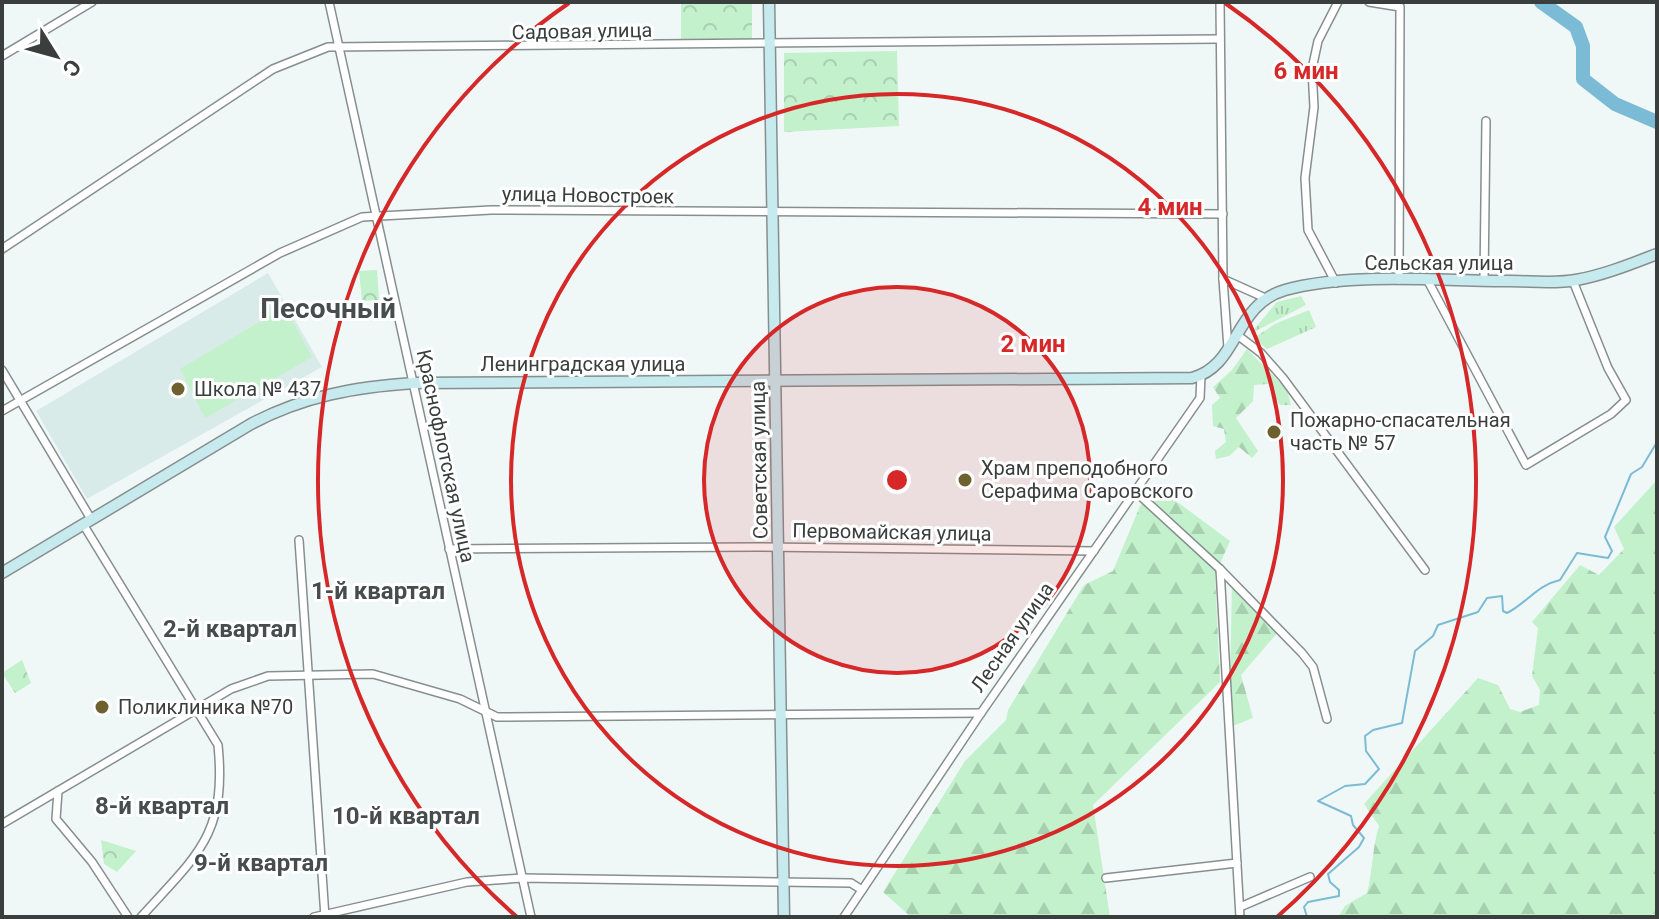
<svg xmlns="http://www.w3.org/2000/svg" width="1659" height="919" viewBox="0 0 1659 919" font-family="Roboto,sans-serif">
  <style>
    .built { fill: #d9ebe9 }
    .grass { fill: url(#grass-tufts) }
    .forest { fill: url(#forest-firs) }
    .park { fill: url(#park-crowns) }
    .pitch { fill: #c2f1cb }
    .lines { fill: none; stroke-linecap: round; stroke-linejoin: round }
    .stream { stroke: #7cbbd5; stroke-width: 2 }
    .river { stroke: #7cbbd5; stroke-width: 14 }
    .street-casing { stroke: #878f8e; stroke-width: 10 }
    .secondary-casing { stroke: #878f8e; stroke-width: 13 }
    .street { stroke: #fff; stroke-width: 7 }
    .secondary { stroke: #c6eaee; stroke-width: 10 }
    .ring { fill: none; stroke: #d62828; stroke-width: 4 }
    .poi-dot { fill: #6f612f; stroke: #fff; stroke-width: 3 }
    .labels { text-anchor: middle; stroke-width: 6; stroke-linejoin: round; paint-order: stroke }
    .street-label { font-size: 20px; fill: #3a3e3d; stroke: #fff }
    .poi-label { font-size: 20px; fill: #3a3e3d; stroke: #fff; text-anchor: start }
    .quarter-label { font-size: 24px; font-weight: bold; fill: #464d4c; stroke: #fff }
    .district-label { font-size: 28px; font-weight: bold; fill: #464d4c; stroke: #fff }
    .centre { fill: #d62828; stroke: #fff; stroke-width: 4 }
    .ring-label { font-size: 24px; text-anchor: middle; font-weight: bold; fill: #d62828; stroke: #fff; stroke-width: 6; stroke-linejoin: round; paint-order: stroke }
  </style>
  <defs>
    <pattern id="grass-tufts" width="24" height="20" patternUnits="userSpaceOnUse" patternTransform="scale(2)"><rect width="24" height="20" fill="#c2f1cb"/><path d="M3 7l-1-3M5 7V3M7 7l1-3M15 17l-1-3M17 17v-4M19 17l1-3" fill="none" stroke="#a7d0af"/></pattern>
    <pattern id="forest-firs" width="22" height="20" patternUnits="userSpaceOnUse" patternTransform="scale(2)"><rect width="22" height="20" fill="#c2f1cb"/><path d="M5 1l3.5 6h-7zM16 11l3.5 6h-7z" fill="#a7d0af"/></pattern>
    <pattern id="park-crowns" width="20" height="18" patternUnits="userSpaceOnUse" patternTransform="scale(2)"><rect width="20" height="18" fill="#c2f1cb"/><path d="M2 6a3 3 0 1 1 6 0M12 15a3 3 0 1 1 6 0" fill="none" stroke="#a7d0af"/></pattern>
  </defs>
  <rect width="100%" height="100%" fill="#eff8f7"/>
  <!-- built -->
  <path class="built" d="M268,273L322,367L87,499L36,411Z"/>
  <!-- grass -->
  <g class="grass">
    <path d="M1301,296L1306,305L1250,334L1277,302Z"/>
    <path d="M1309,310L1316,327L1267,349L1254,338L1275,324Z"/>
  </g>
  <!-- forest -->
  <g class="forest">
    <path d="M1247,349L1287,390L1291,405H1280L1268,384L1254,385L1253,401L1236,418L1258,451L1252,458L1239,447L1229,456L1216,459L1215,451L1226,442L1224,429L1213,426L1212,405L1220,398L1213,387L1232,370Z"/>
    <path d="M1657,480V917H1338L1345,906L1367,893C1373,871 1372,848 1379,826L1364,804L1478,678L1498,685L1510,709L1520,712L1539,705L1540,690L1532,676L1538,628L1532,622L1580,565L1599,575L1624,549L1614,527Z"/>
    <path d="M1155,490L1180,504L1230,541L1215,575L1220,682L1093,805L1110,917H911L883,892L965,761L1006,720L1008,710L1084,585L1113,571L1140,506Z"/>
    <path d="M1232,581L1279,631L1241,675L1253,718L1233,726L1230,684Z"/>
  </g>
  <!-- park -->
  <g class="park">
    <rect x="681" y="2" width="71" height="40"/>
    <path d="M897,51L899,126L784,132V53Z"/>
    <path d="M377,270L379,300L362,301L359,271Z"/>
    <path d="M22,660L31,683L15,693L2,673Z"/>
    <path d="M101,840L136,851L117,872L104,864Z"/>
  </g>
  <!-- pitch -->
  <path class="pitch" d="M285,307L312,357L205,418L180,369Z"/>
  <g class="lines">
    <!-- stream -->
    <path class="stream" d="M1307,917L1304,907L1308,902L1339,896V890L1330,882L1328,874L1359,847L1364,838L1353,825L1351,816L1318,801L1345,786L1365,784L1379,769L1366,751L1365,736L1373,730L1402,723L1415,651L1433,636L1438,625L1478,612L1487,598L1502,596L1503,611L1507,613C1527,603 1537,585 1560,580L1577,553L1608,558L1612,551L1605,537L1631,474L1642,467L1657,442"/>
    <!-- river -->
    <path class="river" d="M1541,2L1576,27L1583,46V79L1615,104L1657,122"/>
    <defs>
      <g id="street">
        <path d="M329,2L531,917"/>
        <path d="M1220,2L1223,279L1228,348"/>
        <path d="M1369,2L1400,7L1399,280"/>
        <path d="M2,56L92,2"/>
        <path d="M2,249L273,69L328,47L1220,39"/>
        <path d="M1223,279L1263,297"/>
        <path d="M1428,281L1526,465L1611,414L1626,400L1608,368L1573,281"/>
        <path d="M1484,281L1486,121"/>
        <path d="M1336,283L1308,230L1305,178L1314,107L1312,69L1318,41L1338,2"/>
        <path d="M1236,334L1261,353L1283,378L1425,570"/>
        <path d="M2,370L91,519"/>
        <path d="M2,411L280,253L362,217L491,210L1223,214"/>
        <path d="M1135,491L1220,569L1302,653L1313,667L1327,719"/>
        <path d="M83,524L218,745C227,835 197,855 141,917"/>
        <path d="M299,540L325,917"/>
        <path d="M449,549L755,547L1094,551"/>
        <path d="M1220,569L1240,917"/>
        <path d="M58,791L56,819L92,862L128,917"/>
        <path d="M2,824L231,689L268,676L373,674L460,699L497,717L981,713"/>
        <path d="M1106,878L1237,863"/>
        <path d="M1240,907L1310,877"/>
        <path d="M314,917L467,882L522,878L851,883L862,890"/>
        <path d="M844,917L981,713L1200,398L1201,375"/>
      </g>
      <g id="secondary">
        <path d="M769,2L784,917"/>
        <path d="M2,573L251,424C304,396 355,387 414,383L1192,378C1239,366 1233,305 1285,290C1349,272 1442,281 1509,281C1531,281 1555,284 1576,280C1604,275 1631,264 1657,254"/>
      </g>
    </defs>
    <!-- street casing -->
    <use href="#street" class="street-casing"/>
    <!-- secondary casing -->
    <use href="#secondary" class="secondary-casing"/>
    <!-- street -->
    <use href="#street" class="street"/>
    <!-- secondary -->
    <use href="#secondary" class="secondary"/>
  </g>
  <!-- distance rings -->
  <circle cx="897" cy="480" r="193" fill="#d62828" fill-opacity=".12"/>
  <g class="ring">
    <circle cx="897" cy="480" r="193"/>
    <circle cx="897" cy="480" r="386"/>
    <path d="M517 917A579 579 0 0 1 569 3M1225 3A579 579 0 0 1 1277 917"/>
  </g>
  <!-- markers -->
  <g class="poi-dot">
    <circle cx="178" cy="389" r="8"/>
    <circle cx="1274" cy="432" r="8"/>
    <circle cx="965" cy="480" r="8"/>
    <circle cx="102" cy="707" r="8"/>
  </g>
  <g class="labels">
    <!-- street labels -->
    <g class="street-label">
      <text transform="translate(582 31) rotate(-1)" y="7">Садовая улица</text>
      <text transform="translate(588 195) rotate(1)" y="7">улица Новостроек</text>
      <text x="1439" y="270">Сельская улица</text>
      <text x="583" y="371">Ленинградская улица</text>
      <text transform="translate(446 456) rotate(78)" y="7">Краснофлотская улица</text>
      <text transform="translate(759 460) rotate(-91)" y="7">Советская улица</text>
      <text transform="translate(892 532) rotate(1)" y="7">Первомайская улица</text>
      <text transform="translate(1012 637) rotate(-55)" y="7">Лесная улица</text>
    </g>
    <!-- poi labels -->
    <g class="poi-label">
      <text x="194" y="396">Школа № 437</text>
      <text x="1290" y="427">Пожарно-спасательная<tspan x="1290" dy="23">часть № 57</tspan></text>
      <text x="981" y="475">Храм преподобного<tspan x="981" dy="23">Серафима Саровского</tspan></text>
      <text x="118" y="714">Поликлиника №70</text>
    </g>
    <!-- quarter labels -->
    <g class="quarter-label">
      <text x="378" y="599">1-й квартал</text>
      <text x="230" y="637">2-й квартал</text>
      <text x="162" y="814">8-й квартал</text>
      <text x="406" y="824">10-й квартал</text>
      <text x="261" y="871">9-й квартал</text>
    </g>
    <!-- district labels -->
    <g class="district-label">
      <text x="328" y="318">Песочный</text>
    </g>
  </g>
  <circle cx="897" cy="480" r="12" class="centre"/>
  <g class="ring-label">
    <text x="1306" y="79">6 мин</text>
    <text x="1170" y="215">4 мин</text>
    <text x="1033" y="352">2 мин</text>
  </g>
  <!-- border -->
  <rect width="1659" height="919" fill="none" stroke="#3a3e3d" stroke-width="8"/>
  <!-- north arrow -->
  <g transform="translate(56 56) rotate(127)" stroke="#ffffff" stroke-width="6" paint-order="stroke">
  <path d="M0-6L14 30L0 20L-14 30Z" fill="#3a3e3d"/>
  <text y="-12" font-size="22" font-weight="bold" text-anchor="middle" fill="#3a3e3d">С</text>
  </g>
</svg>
